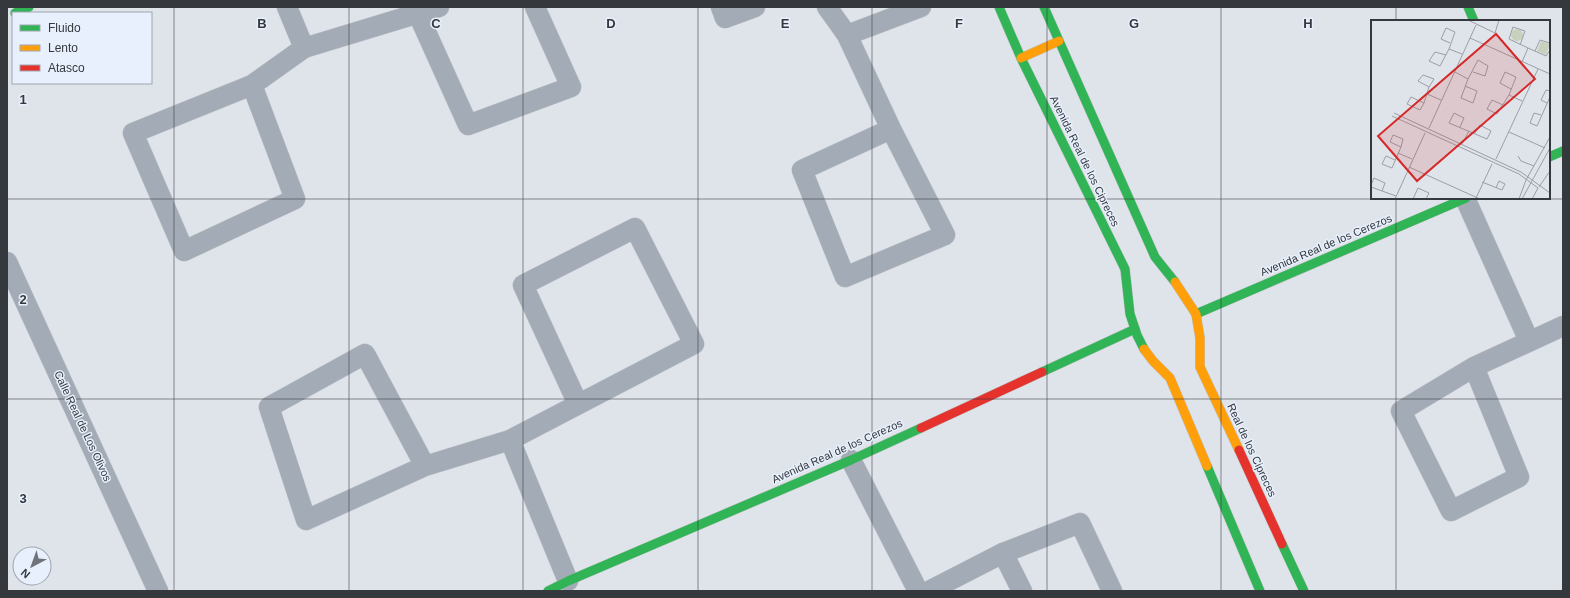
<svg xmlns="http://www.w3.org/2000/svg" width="1570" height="598" viewBox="0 0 1570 598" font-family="Arial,sans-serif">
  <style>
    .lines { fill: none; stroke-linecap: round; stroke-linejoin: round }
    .street-casing { stroke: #bec2c7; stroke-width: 21 }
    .fast-casing { stroke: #bec2c7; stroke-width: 10 }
    .slow-casing { stroke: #bec2c7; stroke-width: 10 }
    .jam-casing { stroke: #bec2c7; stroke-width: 10 }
    .street { stroke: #a3abb6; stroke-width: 20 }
    .fast { stroke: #30b455; stroke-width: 9 }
    .slow { stroke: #ff9f0a; stroke-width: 9 }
    .jam { stroke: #e5322d; stroke-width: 9 }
    .grid { fill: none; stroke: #35383d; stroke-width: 1; stroke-opacity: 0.55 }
    .labels { text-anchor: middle; stroke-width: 3; stroke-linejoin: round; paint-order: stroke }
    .street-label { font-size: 11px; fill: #35383d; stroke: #e7f0fc }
    .inset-road { fill: none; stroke: #9b9fa5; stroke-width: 1 }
    .view { fill: #d62828; fill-opacity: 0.15; stroke: #d62828; stroke-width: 2 }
    .inset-edge { fill: none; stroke: #35383d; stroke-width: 2 }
    .grid-label { font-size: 13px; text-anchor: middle; font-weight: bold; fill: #35383d; stroke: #e7f0fc; stroke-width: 3; stroke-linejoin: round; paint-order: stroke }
  </style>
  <rect width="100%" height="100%" fill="#dfe4ea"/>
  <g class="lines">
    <defs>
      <g id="street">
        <path d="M287,7L304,48"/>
        <path d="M721,7L725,18L755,7"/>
        <path d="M827,7L847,35L891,129L945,235L845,277L802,170L891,129"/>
        <path d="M418,14L468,125L571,87L535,7"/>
        <path d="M847,35L921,7"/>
        <path d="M252,85L295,199L184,251L133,133L252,85L304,48L439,7"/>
        <path d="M1465,198L1529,341"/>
        <path d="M7,262L158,591"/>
        <path d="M1474,367L1519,477L1451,511L1401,411L1474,367L1563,326"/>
        <path d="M510,440L568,581"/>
        <path d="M851,460L918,591"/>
        <path d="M425,466L365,354L269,407L306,520L425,466L510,440L694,344L635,228L523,285L578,404"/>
        <path d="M1003,553L1022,591"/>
        <path d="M929,591L1003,553L1080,523L1112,591"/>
      </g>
      <g id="fast">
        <path d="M999,7L1021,58L1125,269L1130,314L1137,335L1144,349"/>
        <path d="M1044,7L1155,257L1175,282"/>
        <path d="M1468,7L1474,21"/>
        <path d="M15,13L29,7"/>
        <path d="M1549,157L1563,151"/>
        <path d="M1196,314L1466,198"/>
        <path d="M1042,372L1135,329"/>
        <path d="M1207,466L1260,591"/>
        <path d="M1282,544L1304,591"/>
        <path d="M548,591L568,581L851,460L921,428"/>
      </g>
      <g id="slow">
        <path d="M1021,58L1059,41"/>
        <path d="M1175,282L1196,314L1200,338V367L1239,450"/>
        <path d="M1144,349L1153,361L1170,378L1207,466"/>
      </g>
      <g id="jam">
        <path d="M921,428L1042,372"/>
        <path d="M1239,450L1282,544"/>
      </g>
    </defs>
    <!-- street casing -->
    <use href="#street" class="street-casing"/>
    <!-- fast casing -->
    <use href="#fast" class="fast-casing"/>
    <!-- slow casing -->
    <use href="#slow" class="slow-casing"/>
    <!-- jam casing -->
    <use href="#jam" class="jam-casing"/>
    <!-- street -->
    <use href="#street" class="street"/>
    <!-- fast -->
    <use href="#fast" class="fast"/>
    <!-- slow -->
    <use href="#slow" class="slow"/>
    <!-- jam -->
    <use href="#jam" class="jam"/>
  </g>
  <!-- grid -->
  <path class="grid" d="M174,7V591M349,7V591M523,7V591M698,7V591M872,7V591M1047,7V591M1221,7V591M1396,7V21M1396,198V591M7,199H1563M7,399H1563"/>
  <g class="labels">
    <!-- street labels -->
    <g class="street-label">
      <text transform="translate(1085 161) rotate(64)" y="4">Avenida Real de los Cipreces</text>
      <text transform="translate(1326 245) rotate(-23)" y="4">Avenida Real de los Cerezos</text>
      <text transform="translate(83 426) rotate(65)" y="4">Calle Real de Los Olivos</text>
      <text transform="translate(1252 450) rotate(65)" y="4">Real de los Cipreces</text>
      <text transform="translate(837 451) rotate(-24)" y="4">Avenida Real de los Cerezos</text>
    </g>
  </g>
  <!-- overview -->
  <g transform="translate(1371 20)">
    <rect width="179" height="179" fill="#dfe4ea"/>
    <path d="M140 15a6 6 0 1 1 12 0a6 6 0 1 1-12 0ZM170,21L179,24L175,35L166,31Z" fill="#c8d1be"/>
    <path class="inset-road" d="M97,0L124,13L128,0M99,18L179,54M149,25L154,11L142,7L138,19L157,28L175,36L179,30M78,29L91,34M164,31L169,20L179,23M75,35L64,32L58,41L69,46L78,29L84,12L75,8L70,19L79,23M151,42L157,28M84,52L97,59M94,66L106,71L102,83L90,78L97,59L107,40L117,46L114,56L102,52M56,74L70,80M138,75L151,81M53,83L40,77L36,84L49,90L53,83L58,67L63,59L52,55L47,61L58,67M176,83L170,80L175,70L179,71M132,85L121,80L116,89L126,94L138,75L145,57L134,52L129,63L140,69M23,93L150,152L179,173M170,95L163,93L159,103L166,106L179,77M21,96L148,154L167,168L161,179M89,107L93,98L83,93L78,103L116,119L120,111L109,105L104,113M58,108L105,5M138,112L174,128M91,124L98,111M27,133L41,139M147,136L150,141L163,146M125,139L167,49M24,140L15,136L11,144L21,148L30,127L32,119L22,115L19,122L30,127M38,147L109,179M111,162L131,170L134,164L128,161L125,168M0,165L3,158L14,163L11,171M0,167L25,176M168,167L179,151M105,178L121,144M24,179L54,113M42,179L47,168L58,173L55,179M148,179L155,160L179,117M151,179L179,128"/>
    <path class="view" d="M125,14L164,59L46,161L7,116Z"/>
    <rect width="179" height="179" class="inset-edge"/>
  </g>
  <g class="grid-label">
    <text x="262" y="28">B</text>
    <text x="436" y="28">C</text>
    <text x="611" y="28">D</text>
    <text x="785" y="28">E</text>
    <text x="959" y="28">F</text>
    <text x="1134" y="28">G</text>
    <text x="1308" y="28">H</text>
    <text x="23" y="104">1</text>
    <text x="23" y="304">2</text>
    <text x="23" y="503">3</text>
  </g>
  <!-- border -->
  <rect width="1570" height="598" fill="none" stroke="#35383d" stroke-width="16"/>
  <!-- legend -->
  <rect x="12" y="12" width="140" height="72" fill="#e7f0fc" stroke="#a0a6b0"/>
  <rect x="20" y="25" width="20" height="6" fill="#30b455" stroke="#a0a6b0"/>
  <text x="48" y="32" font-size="12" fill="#35383d">Fluido</text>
  <rect x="20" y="45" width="20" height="6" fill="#ff9f0a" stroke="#a0a6b0"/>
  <text x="48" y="52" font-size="12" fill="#35383d">Lento</text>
  <rect x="20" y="65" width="20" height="6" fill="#e5322d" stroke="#a0a6b0"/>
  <text x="48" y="72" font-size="12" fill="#35383d">Atasco</text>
  <!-- north arrow -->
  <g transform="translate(32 566) rotate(221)"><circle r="19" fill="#e7f0fc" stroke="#a0a6b0"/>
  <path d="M0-3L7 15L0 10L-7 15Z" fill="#70747a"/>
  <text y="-6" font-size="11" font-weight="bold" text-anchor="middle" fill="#35383d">N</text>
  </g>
</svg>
